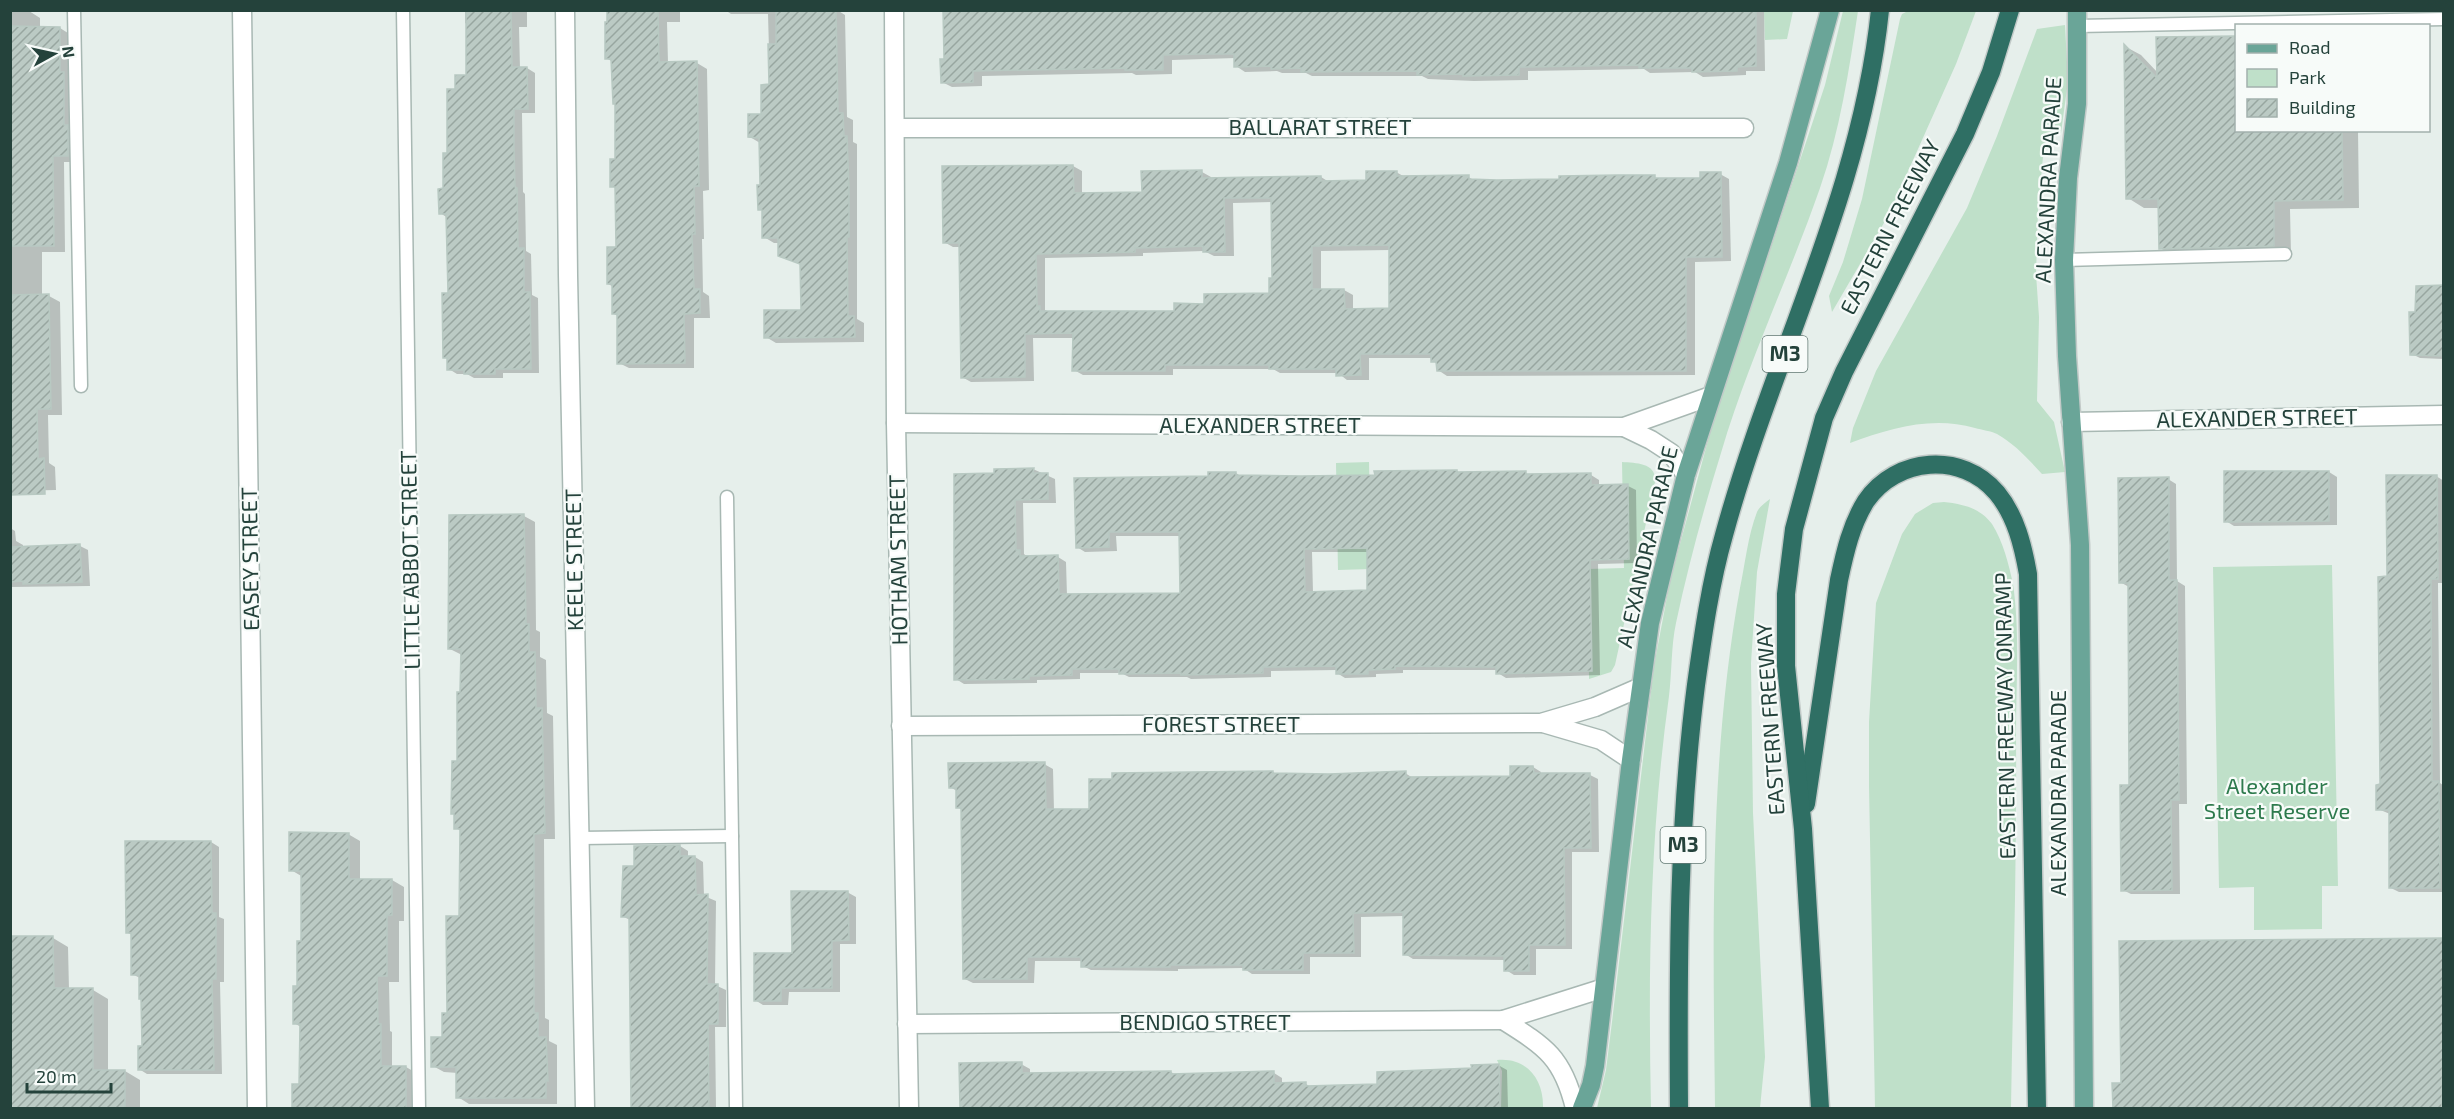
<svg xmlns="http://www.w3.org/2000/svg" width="2454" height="1119" viewBox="0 0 2454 1119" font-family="'Exo 2',sans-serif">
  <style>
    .green { fill: #bfe0c9 }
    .shadow { fill: #0003; fill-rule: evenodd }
    .building { fill: url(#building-hatch); stroke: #b8c9c2; stroke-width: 1.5; fill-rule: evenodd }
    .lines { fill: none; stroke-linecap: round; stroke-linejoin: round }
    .service-casing { stroke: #a8b8b3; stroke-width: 15 }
    .minor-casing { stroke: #a8b8b3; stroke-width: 21 }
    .primary-casing { stroke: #c2cac8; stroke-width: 21 }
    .motorway-casing { stroke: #c2cac8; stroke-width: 21 }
    .service { stroke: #fff; stroke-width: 12 }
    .minor { stroke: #fff; stroke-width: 18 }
    .primary { stroke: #6aa598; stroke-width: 18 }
    .motorway { stroke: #2f6f64; stroke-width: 18 }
    .labels { text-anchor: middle; stroke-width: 4.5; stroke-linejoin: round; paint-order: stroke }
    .shield { fill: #f7fbf9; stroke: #637a74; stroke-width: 1.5 }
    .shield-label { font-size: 21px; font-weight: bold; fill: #24423b }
    .street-label { font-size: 22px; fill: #24423b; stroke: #f7fbf9 }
    .park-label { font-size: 22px; fill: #2d7a4d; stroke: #f7fbf9 }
  </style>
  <defs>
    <pattern id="building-hatch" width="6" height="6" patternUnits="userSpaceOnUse" patternTransform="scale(1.5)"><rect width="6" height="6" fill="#bbcac4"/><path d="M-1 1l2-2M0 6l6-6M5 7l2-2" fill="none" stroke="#98a6a0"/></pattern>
  </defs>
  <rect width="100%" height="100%" fill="#e6efeb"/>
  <!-- green -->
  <g class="green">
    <path d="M1764,11H1793L1787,39L1765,40Z"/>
    <path d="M1843,11H1858C1849,70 1840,131 1820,188C1789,277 1748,362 1721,453C1704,508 1688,566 1676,623C1671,646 1672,672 1669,696C1650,832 1648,971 1651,1108H1597L1606,1070L1612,1022L1654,666L1670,581L1713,422L1825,85Z"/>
    <path d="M1908,11H1976L1956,64L1888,216L1832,312L1829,296L1843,262L1862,199L1900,19L1902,14Z"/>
    <path d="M2065,25L2068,81L2061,133L2044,146L2038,210L2036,274L2039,317L2037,401L2054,422L2065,472L2042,474C2029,460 2015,444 1997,434C1991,431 1982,430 1975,428C1932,416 1891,428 1850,443L1853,428L1876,371L1967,208L1997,136L2037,29Z"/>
    <path d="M1369,462L1371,569L1338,570L1336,463Z"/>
    <path d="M1622,462C1637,463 1657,463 1655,482L1615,665L1611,672L1589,679L1588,569L1624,568Z"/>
    <path d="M1770,499L1757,572L1751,663L1753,813L1765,1057L1760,1108H1715C1713,935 1709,759 1740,588C1745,564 1748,535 1757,512C1759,507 1765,503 1770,499Z"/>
    <path d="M1944,502C1963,504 1980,508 1992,524C2003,541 2009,565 2013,584C2020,632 2016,686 2016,735C2017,859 2013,984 2011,1108H1875L1869,786V722L1876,603L1902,534L1915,514L1933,503Z"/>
    <path d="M2332,565L2338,886H2322V929L2254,930V887L2219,888L2213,567Z"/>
    <path d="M1497,1060C1527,1057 1544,1080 1543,1108H1501L1502,1071Z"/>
  </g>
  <!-- shadow -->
  <g class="shadow">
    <path d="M465,10H527V27H519L520,69L527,68L535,73V113H522L523,192L525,194L526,251L531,254L532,295L538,298L539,373H503V378H474L467,374H457L449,369L448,359L445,357L449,294L448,218L440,213L457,90L467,76V24L465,23Z"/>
    <path d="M608,10H680V22H667L668,63H697L707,69L709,190L703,191L704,239H702L703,292L709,296L710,318H694V368H629L619,363L618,316L614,314V287L608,284L618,248L617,189L612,186L617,161L616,104L613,62L606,58Z"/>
    <path d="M725,10H837L845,15L847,117L853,120V142L857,144V319L864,323V342L776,343L766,337L803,311L801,265L780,255V243H774L764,237L763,211L759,209L761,186L760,143L750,137L763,115L770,86L768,14H731Z"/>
    <path d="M945,10H1764L1765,71H1746V75L1703,77L1695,72L1650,73L1644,69L1528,71V80L1474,81L1428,79L1422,76H1312L1306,73H1282L1277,71L1245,72L1236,66V58L1172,60V74L1136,75L1132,73L982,76V86L952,87L942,82L946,61Z"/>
    <path d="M10,11H29L40,18V28H60L71,35L80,162H64L65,252H42V296H49L60,302L62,415H48L49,463L55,467L56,490L10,491Z"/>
    <path d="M2236,37V130H2358L2359,208L2290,209L2291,255L2177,258L2160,248V208H2144L2128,198L2126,47L2141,55L2158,73V38Z"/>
    <path d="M1073,166L1082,171V195L1143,194L1202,172L1211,177V179L1321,177L1329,182H1367L1396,172L1405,177H1468L1476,181L1654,177L1659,180L1701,179L1720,174L1729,179L1731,261L1695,262V375L1447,376L1438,370V364L1433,361V358H1369V380H1347L1338,373H1280L1273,369H1173V375H1083L1074,370V338H1033L1034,381L971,382L962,377L960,247H953L944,242ZM1273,202L1274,280L1270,295L1175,312H1049L1045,310V258L1143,256V253L1204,251L1214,256H1234L1233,203ZM1391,250V310H1353V295L1344,290L1321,291V251Z"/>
    <path d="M2444,287V359L2420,358L2412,354L2417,313Z"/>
    <path d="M1033,469L1055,479L1056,503H1023L1024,554L1028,557H1058L1066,562L1067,596L1181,594L1180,536H1116L1117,551L1085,552L1077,547L1210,477V474L1236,473L1242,477L1376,476L1457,471L1460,473L1591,475L1599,480V486H1628L1636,490L1637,563L1598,564L1600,675L1506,678L1498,673V670H1403V673L1376,674V677L1345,678L1337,673V670L1271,671V677L1191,679L1187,677H1129L1121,673H1080V679L1037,680V683L964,684L956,679L995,475ZM1312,552H1368L1369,591L1313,593Z"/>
    <path d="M2329,472L2337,477V525L2234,526L2226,521Z"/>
    <path d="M2436,476L2444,481V583H2438L2440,783L2444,786V892H2399L2391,888L2390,814L2378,809L2381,786L2388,578Z"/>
    <path d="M2168,479L2176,484L2177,581L2185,586L2187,804H2179L2180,894H2131L2123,890L2131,786L2129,587L2120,582Z"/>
    <path d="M524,516L535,522L536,630L540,632V657L546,660L547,713L553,716L555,839H544L545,1018L549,1020V1041L557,1045V1104H469L458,1097V1073L444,1072L433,1066L443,1039L448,1014L460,918L461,831L456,828L462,655L450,649Z"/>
    <path d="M10,528L15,531L16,541L23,545V548L80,546L88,550L90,586L10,587Z"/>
    <path d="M1044,764L1053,769L1054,811H1091L1273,772L1276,774L1329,775L1405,773L1413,778H1512L1533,767L1541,772V775H1590L1598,779L1599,852H1572V949H1536V975H1514L1506,970V960L1413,959L1405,954L1404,916L1361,917V957H1310V974H1252L1243,968L1178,969V971L1091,970L1083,966V961H1035L1034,983H973L965,979L963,810L957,807V791L950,787Z"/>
    <path d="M348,834L360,841V880H392L404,887V921H399V982H389L390,1031L392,1032V1067H406L418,1074V1108H293L294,1085H301V1027L294,1023L303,943V877L291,870Z"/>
    <path d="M211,842L219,847V917L224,919V982H220L222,1074H147L139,1069L143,1047L140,978L132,974V935L128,933Z"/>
    <path d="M680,846L688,851V857H695L703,862L704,896L716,901L715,985L726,990V1027H715L716,1108H632L630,920L622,916L636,868V847Z"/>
    <path d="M847,892L856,897V944H840V992H789L788,1005H763L755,1000Z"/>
    <path d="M10,938H53L68,947L69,990H93L108,999V1071H125L140,1080V1108H10Z"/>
    <path d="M2444,940V1108H2114V1085H2122Z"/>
    <path d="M961,1064H1021L1030,1069V1074L1171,1072L1176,1075L1274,1073L1282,1078V1084H1306L1311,1087L1379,1086L1498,1065L1507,1070L1508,1108H962Z"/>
  </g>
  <!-- building -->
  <g class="building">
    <path d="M466,10H511L512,67H527L528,109H514V148L515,187L517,188L518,248H524V292H530L531,369H495V374H464V370H447V358H443L442,293H448L446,214H439L438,189L443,188V153H447V89H455V75H466Z"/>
    <path d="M607,10H658L659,62L697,61L699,186H694L695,234H692L694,289H700V313L684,314L685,363L617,364V314H612V284H607V247H616L615,187H610V159H615V104H613L611,59H605V22H607Z"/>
    <path d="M776,10H836L838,113H843L844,136H847L849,189V237H847L848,316H854L855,337L764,338V310H801L800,264L778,256V238H762V210H758L757,185H760L759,138L748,137V114H761V85L769,84L768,44H776Z"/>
    <path d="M943,10H1756V66L1737,67V71L1692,72V68H1639V65L1519,67V75L1463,76V74L1417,75V71L1301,72V68L1271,69V66L1234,67V54H1200L1163,55V70H1125V68L973,71V82L941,83L940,59H944Z"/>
    <path d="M10,26L60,27V72H64V125H68V156H53L54,246H10Z"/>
    <path d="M2236,36V130H2342L2343,200L2274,201V246L2159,249L2158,199H2126L2124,44L2157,78L2156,37Z"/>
    <path d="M1073,165L1074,193L1142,192L1141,171L1202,170V178L1321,176V181L1366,180V171H1397V176L1469,175V179L1497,180L1559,179V176L1618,175H1655V178H1700V172H1721L1722,257H1686V371H1437L1436,362H1431V354H1360L1361,375L1336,376V369H1269V365H1165V371H1072L1073,333L1025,334V377L961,378L959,243H943L942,166ZM1224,198H1271L1272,278H1269V293L1204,294V304L1174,303V311H1040V306H1037L1036,254L1135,252V248L1203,246V252H1225ZM1389,245V308L1345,309L1344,289H1312V246Z"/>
    <path d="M2444,285V356L2410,355L2409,312H2415L2416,286Z"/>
    <path d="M49,294L51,409H37L38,459L44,458L45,494L10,495V295Z"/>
    <path d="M1034,468L1033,473H1048V499L1015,500L1016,550H1020V556L1058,555L1059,594L1180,593L1179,532H1109V547L1076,548L1074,478L1208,476V472H1236V475L1301,476L1375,475L1374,471L1457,470V472L1526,471V474L1591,473V485L1628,484L1629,559L1590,560L1592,671L1496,674V667L1395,666V669L1368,670V674H1336V666L1263,667V673L1181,675V673L1119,674V669H1072V675L1029,676V679L954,680V474L994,473V469ZM1367,548V590L1305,592L1304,549Z"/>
    <path d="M2224,471H2329V521L2224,522Z"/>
    <path d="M2386,475H2437L2438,579H2431L2432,781H2439L2440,888H2389V810H2376V785L2380,784L2378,577L2387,576Z"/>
    <path d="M2169,477V580H2177L2179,800H2171L2172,890L2121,891L2120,785H2129L2128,583H2119L2118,478Z"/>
    <path d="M524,514L526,624H529V652H535L536,708H542L545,833L534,834V1013H538V1037H546L548,1081L546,1080V1098H456V1067H431V1037H442V1013H447L446,916H459L460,829H454V814H451L452,761H457V692H460L461,649H448L449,515Z"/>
    <path d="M80,544L82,582L23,584V581L10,582V547Z"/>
    <path d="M1045,762L1046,809H1089V779H1112V773L1273,771V773L1329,774L1406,771V777L1510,776V766H1533L1534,773H1590L1591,848H1564L1565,945H1529V971H1504V956L1403,955V912L1353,913L1354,953H1303V970H1243V965H1170V967H1081V957H1027V979H963L961,808H956V788H949L948,763Z"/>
    <path d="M289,832L349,833V879H392V915H387V976H377L378,1024H381V1066H406V1108H292V1084H299L300,1024H293V986H297V941H301V871H289Z"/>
    <path d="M125,841H211L212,913H216V979H212L214,1070H138V1046H142L141,999H139V975H131V933H126Z"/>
    <path d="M680,845V856H695L696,895L708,894L707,984H718V1024H708L709,1108H631L629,917H621L623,866H634V846Z"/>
    <path d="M791,891H848L849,940L832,941V988H781V1001H754V953H792Z"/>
    <path d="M10,936H53L54,988H93V1070H125V1108H10Z"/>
    <path d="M2444,938L2442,1108H2113L2112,1083H2121L2119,941Z"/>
    <path d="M1022,1062V1073L1171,1071V1074L1274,1071V1083L1306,1082V1086L1377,1084V1072L1472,1068L1471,1065L1499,1064L1500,1108H960L959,1063Z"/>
  </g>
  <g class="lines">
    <defs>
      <g id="service">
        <path d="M74,10L81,386"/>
        <path d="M403,10L419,1108"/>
        <path d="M2077,26L2444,19"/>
        <path d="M2064,260L2285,254"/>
        <path d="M727,497L736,1108"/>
        <path d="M580,838L732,836"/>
      </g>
      <g id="minor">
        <path d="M242,10L257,1108"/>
        <path d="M565,10L568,275L585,1108"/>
        <path d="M894,10L896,423L909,1108"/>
        <path d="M896,128H1744"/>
        <path d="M2071,422L2444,415"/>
        <path d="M896,423L1624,427L1711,396"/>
        <path d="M1624,427L1651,440L1671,453L1686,475"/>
        <path d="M1543,723L1601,740L1631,760"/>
        <path d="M901,726L1541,723L1595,707L1641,687"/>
        <path d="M1503,1020C1546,1047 1563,1058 1575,1108"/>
        <path d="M907,1024L1503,1020L1604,988"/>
      </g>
      <g id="primary">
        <path d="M2077,10V104L2068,178L2064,260L2067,356L2080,545L2084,1108"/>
        <path d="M1582,1108L1591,1085L1595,1066L1631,760L1650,623L1686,475L1788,163L1830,10"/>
      </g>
      <g id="motorway">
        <path d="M1806,804L1839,580C1845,552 1851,525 1866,501C1896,457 1962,451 1997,493C2016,516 2023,546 2028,574L2037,1108"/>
        <path d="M1679,1108C1678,967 1678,825 1696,685C1703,635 1710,584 1724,535C1772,358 1861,195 1880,10"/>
        <path d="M1820,1108L1803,829L1786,666V594L1794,529L1824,418L1844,372L1965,134L1991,72L2010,10"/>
      </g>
    </defs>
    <!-- service casing -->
    <use href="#service" class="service-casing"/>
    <!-- minor casing -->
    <use href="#minor" class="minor-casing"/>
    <!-- primary casing -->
    <use href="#primary" class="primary-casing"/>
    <!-- motorway casing -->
    <use href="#motorway" class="motorway-casing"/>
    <!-- service -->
    <use href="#service" class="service"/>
    <!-- minor -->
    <use href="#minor" class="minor"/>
    <!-- primary -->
    <use href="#primary" class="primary"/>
    <!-- motorway -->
    <use href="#motorway" class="motorway"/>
  </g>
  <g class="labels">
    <!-- shield labels -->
    <g class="shield">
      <rect x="1762.5" y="336" width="45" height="36" rx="4.5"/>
      <rect x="1660.5" y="827" width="45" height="36" rx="4.5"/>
    </g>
    <g class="shield-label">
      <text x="1785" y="361">M3</text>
      <text x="1683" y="852">M3</text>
    </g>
    <!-- street labels -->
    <g class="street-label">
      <text x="1320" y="135">BALLARAT STREET</text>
      <text transform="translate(2048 180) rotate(-87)" y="8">ALEXANDRA PARADE</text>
      <text transform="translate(1890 227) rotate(-63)" y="8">EASTERN FREEWAY</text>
      <text transform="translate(2257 418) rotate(-1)" y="8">ALEXANDER STREET</text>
      <text x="1260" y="433">ALEXANDER STREET</text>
      <text transform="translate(1647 547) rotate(-77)" y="8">ALEXANDRA PARADE</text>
      <text transform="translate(250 559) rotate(-91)" y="8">EASEY STREET</text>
      <text transform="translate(410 560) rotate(-91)" y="8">LITTLE ABBOT STREET</text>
      <text transform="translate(574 560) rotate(-91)" y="8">KEELE STREET</text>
      <text transform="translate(898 560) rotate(-91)" y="8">HOTHAM STREET</text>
      <text transform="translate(2005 716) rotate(-91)" y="8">EASTERN FREEWAY ONRAMP</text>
      <text transform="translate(1770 719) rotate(-94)" y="8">EASTERN FREEWAY</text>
      <text x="1221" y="732">FOREST STREET</text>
      <text transform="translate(2058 793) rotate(-90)" y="8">ALEXANDRA PARADE</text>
      <text x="1205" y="1030">BENDIGO STREET</text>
    </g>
    <!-- park labels -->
    <g class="park-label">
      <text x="2277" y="794">Alexander<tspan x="2277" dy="25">Street Reserve</tspan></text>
    </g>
  </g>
  <!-- border -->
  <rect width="2454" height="1119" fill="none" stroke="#24423b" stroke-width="24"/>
  <!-- legend -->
  <rect x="2235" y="24" width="195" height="108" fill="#f7fbf9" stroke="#a3b1ad" stroke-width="1.5"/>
  <rect x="2247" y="44" width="30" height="9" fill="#6aa598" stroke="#a3b1ad" stroke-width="1.5"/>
  <text x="2289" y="54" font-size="18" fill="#24423b">Road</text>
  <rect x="2247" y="69" width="30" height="18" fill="#bfe0c9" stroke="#a3b1ad" stroke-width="1.5"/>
  <text x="2289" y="84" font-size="18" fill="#24423b">Park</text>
  <rect x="2247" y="99" width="30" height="18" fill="url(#building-hatch)" stroke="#a3b1ad" stroke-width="1.5"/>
  <text x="2289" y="114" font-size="18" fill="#24423b">Building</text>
  <!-- north arrow -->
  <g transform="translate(54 54) rotate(82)" stroke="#f7fbf9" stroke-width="4.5" paint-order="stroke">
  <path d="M0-4.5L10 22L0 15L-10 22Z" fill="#24423b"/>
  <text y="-9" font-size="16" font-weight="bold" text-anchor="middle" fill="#24423b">N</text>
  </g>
  <!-- scale -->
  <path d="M27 1083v9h84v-9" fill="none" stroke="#24423b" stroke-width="3"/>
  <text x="36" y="1083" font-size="18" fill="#24423b" stroke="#f7fbf9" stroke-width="4.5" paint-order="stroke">20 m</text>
</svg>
